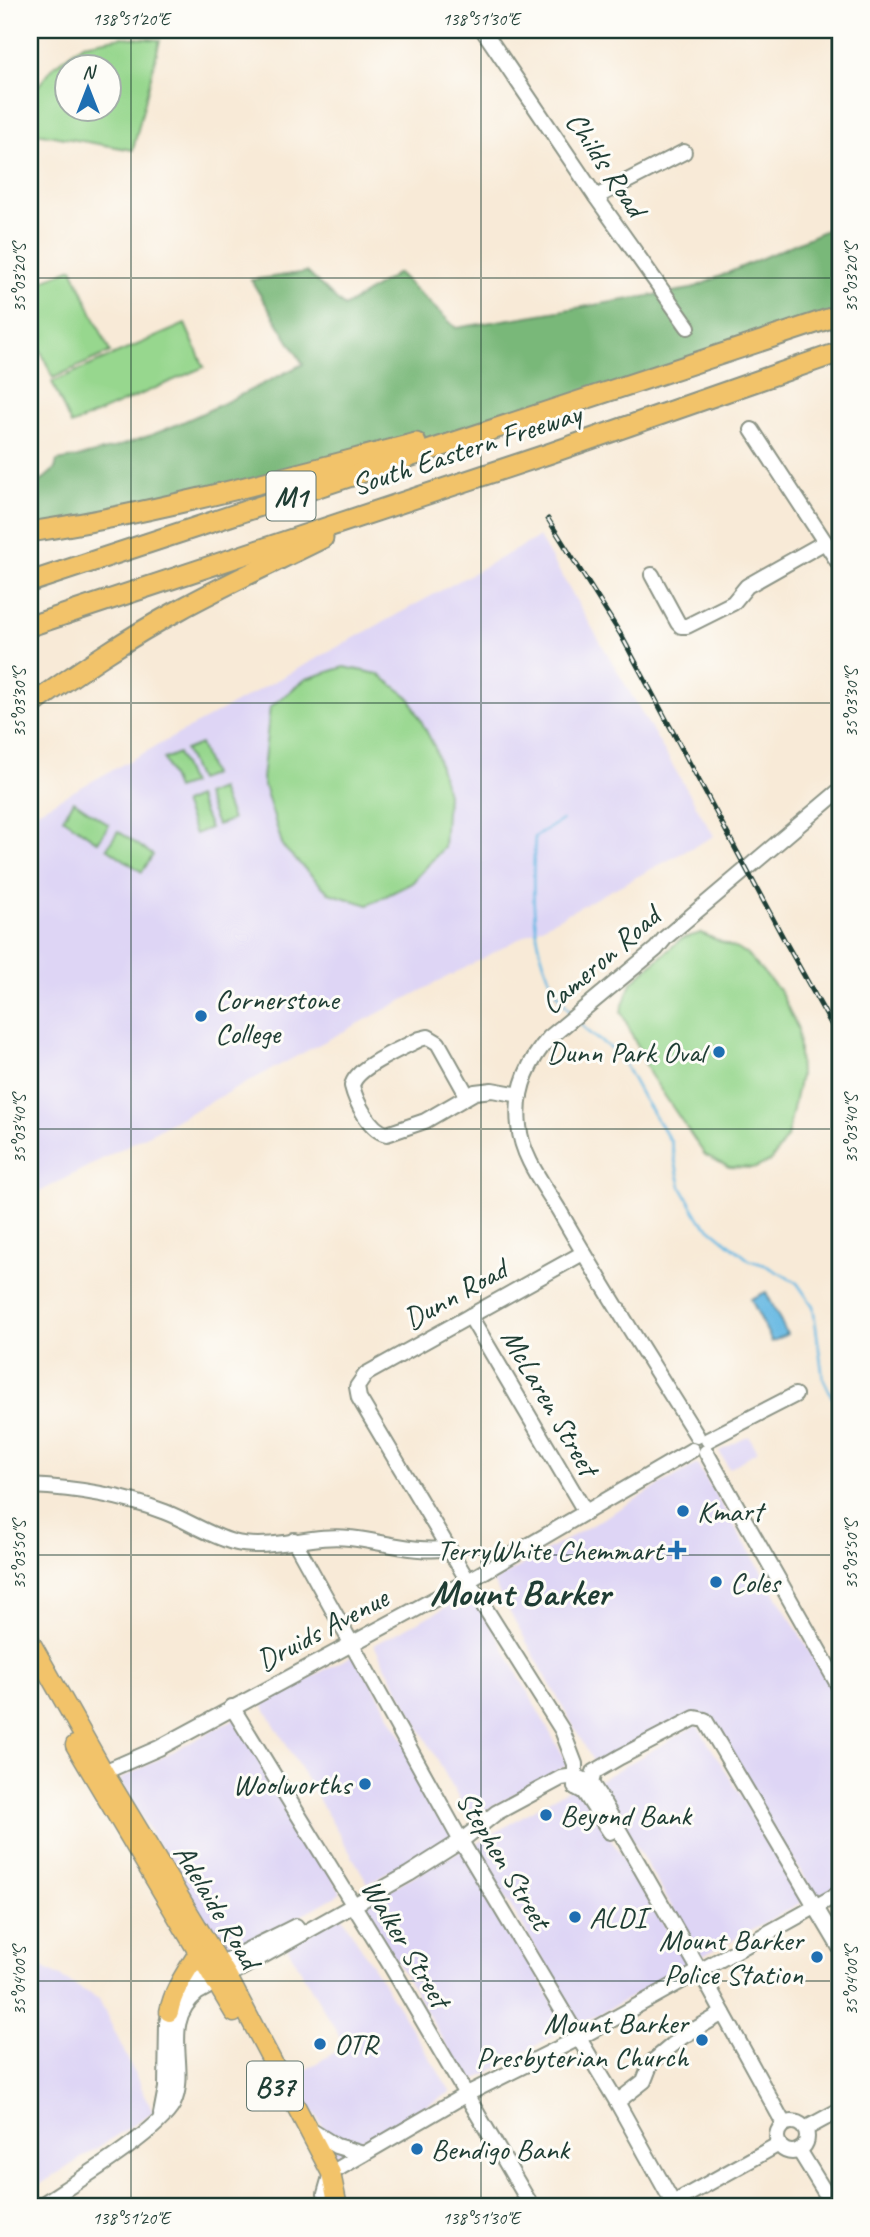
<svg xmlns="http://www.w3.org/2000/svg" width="870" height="2237" viewBox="0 0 870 2237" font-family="Caveat,sans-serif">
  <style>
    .built { fill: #ded5f5 }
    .green { fill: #97d78e; stroke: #5b8a61; stroke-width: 2; fill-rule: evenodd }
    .forest { fill: #79b879; stroke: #4c7a56; stroke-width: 2 }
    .water { fill: #68b9e3; stroke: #447b8c; stroke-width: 2 }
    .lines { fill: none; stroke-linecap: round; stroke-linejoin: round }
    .stream { stroke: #68b9e3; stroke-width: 2.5 }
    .minor-casing { stroke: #8c9486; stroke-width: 18 }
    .major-casing { stroke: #8c9486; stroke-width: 21 }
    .highway-casing { stroke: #8c9486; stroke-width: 23 }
    .minor { stroke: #fff; stroke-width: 14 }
    .major { stroke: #f2c36a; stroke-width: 18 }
    .highway { stroke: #f2c36a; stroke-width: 19 }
    .rail-casing { stroke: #1f3d34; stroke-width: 5 }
    .rail { stroke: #fdfcf7; stroke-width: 2.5; stroke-dasharray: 8; stroke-linecap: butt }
    .ticks { fill: none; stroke: #1f3d34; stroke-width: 2; stroke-opacity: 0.45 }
    .poi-dot { fill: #1f6fb2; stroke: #fdfcf7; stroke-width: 2.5 }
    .labels { text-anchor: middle; stroke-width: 6; stroke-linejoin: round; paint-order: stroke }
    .shield { fill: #fdfcf7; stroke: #62766e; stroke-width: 2 }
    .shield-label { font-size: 28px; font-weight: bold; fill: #1f3d34 }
    .street-label { font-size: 30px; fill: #1f3d34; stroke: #fdfcf7 }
    .poi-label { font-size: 30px; fill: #1f3d34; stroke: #fdfcf7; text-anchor: start }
    .district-label { font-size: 37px; font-weight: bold; fill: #1f3d34; stroke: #fdfcf7 }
    .neatline { fill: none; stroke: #1f3d34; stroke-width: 2.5 }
    .ticks-label { font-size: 18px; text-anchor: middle; fill: #1f3d34 }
  </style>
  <rect width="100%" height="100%" fill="#fdfcf7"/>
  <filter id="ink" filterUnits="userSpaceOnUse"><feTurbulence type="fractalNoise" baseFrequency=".0143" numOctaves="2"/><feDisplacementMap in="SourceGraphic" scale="14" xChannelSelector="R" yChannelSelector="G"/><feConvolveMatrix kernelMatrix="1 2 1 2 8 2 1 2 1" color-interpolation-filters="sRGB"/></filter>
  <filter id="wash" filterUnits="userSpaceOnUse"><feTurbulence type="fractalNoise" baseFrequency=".00686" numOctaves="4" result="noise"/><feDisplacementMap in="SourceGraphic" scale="28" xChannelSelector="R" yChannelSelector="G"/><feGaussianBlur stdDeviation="1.57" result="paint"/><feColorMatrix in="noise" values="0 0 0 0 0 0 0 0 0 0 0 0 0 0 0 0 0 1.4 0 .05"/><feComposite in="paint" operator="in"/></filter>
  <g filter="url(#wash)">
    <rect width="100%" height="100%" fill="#f8ead7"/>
    <!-- built -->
    <g class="built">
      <path d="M539,537L714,836L30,1197V815Z"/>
      <path d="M749,1436L757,1451L729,1469L719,1451Z"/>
      <path d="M697,1464L840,1701V1884L817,1897L702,1717L598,1770L493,1582Z"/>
      <path d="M473,1593L568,1765L470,1819L374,1645Z"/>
      <path d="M356,1654L455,1834L368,1883L261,1702Z"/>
      <path d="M246,1713L341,1893L227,1958L119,1780Z"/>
      <path d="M697,1725L806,1900L701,1957L598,1781Z"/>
      <path d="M577,1784L689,1965L581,2024L474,1845Z"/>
      <path d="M467,1847L567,2028L469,2084L363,1904Z"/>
      <path d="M341,1915L451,2092L335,2155L327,2133L292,2078L345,2046L287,1947Z"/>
      <path d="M41,1966L99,1999L153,2112L30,2191V1972Z"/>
    </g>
    <!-- green -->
    <g class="green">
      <path d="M122,37L160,40L133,150L30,132V114L35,90L54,66L83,44ZM66,66H108V108H66Z"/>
      <path d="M72,268L110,352L53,378L30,327V287Z"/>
      <path d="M185,324L204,367L71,425L52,382Z"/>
      <path d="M344,667L378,674L409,697L435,748L447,794L444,847L412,883L368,905L329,893L283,847L262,779L270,707L306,679Z"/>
      <path d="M200,744L212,775L198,780L185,750Z"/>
      <path d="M178,753L191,784L176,789L164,759Z"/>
      <path d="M220,789L232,820L217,825L205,795Z"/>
      <path d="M197,797L210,828L195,834L183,803Z"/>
      <path d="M74,801L109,825L98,842L63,818Z"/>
      <path d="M118,831L153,855L142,872L107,848Z"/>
      <path d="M701,933L746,953L780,991L798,1029L800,1076L787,1137L771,1161L755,1168L729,1167L705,1155L650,1074L621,1011L631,983L681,939Z"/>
    </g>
    <!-- forest -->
    <path class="forest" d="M840,224V315L522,415L224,493L30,532V491L55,469L57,461C145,447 224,403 303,364L251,280L307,272L344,307L398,273L456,328L691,289Z"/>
    <!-- water -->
    <path class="water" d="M766,1292L787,1334L772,1342L751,1299Z"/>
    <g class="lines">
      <!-- stream -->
      <g class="stream">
        <path d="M562,820L535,837C531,895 530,963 570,1011"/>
        <path d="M578,1021L590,1034L619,1054L643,1098L671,1142L681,1187L700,1220L749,1260L765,1265L797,1283L813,1306L823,1378L832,1397L840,1401"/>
      </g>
    </g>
  </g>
  <g filter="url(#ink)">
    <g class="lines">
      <defs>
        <g id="minor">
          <path d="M483,30L596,197L688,327"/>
          <path d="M596,197L684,152"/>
          <path d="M752,430L840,565"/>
          <path d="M652,575L678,623L681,626H687L733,603L747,586L825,542"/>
          <path d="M467,1095L438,1043L428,1037L420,1039C403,1048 355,1067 352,1086C356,1102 370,1131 387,1134L425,1121L475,1092L492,1090L520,1095"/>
          <path d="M470,1316L586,1513"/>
          <path d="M697,1436C651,1362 603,1288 560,1212C544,1185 522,1158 519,1126C515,1091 527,1063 549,1038L656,949L665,938L840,790"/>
          <path d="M708,1440L795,1395"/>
          <path d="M706,1452L840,1688"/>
          <path d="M30,1486C77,1488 121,1495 165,1512C188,1521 209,1535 233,1542C271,1552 311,1533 350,1538C380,1541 420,1554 449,1548"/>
          <path d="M294,1540L461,1841L617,2102L673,2203"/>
          <path d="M232,1707L391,1966L532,2207"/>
          <path d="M575,1776L591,1783L600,1797L700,1971L784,2124"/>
          <path d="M97,1780L104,1772L159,1748L468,1581L692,1450"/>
          <path d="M591,1783L594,1772L620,1757L695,1718L705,1720L840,1948"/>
          <path d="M575,1787V1764L562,1730L468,1581L359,1398L357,1387L366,1374L583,1253"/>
          <path d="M575,1787L584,1792L610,1832"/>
          <path d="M617,2102L644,2081L651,2063L682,2037L723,2013"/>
          <path d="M161,2114L166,2088L167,2023C169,2013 171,2005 177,1997C202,1968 262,1944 296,1926"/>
          <circle cx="792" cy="2137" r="15"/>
          <path d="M309,2129L336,2146L363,2154"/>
          <path d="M805,2129L840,2110"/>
          <path d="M799,2150L834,2207"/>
          <path d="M325,2194L331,2173L465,2095L579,2038L840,1893"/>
          <path d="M38,2207C68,2187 159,2132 173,2104C190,2068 159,2024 197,1993L409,1874L461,1841L496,1813L561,1778L575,1776"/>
          <path d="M666,2207L779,2144"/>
        </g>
        <g id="major">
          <path d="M30,1641L105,1774L228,1977L331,2173L338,2207"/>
          <path d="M75,1745L234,2013"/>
          <path d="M169,2012C173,1990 186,1972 198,1953"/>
        </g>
        <g id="highway">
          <path d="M30,532C161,512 288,476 416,443"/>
          <path d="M30,582L840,315"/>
          <path d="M30,626L548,454L840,352"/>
          <path d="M30,706C78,672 127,638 179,610C226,584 275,562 323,538"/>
        </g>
      </defs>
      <!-- minor casing -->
      <use href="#minor" class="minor-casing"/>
      <!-- major casing -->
      <use href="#major" class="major-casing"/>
      <!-- highway casing -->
      <use href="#highway" class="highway-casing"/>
      <!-- minor -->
      <use href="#minor" class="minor"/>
      <!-- major -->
      <use href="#major" class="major"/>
      <!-- highway -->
      <use href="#highway" class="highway"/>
      <defs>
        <path id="rail" d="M548,519L621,635L786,943L840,1040"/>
      </defs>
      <!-- rail casing -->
      <use href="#rail" class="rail-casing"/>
      <!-- rail -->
      <use href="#rail" class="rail"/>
    </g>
  </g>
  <!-- ticks -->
  <path class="ticks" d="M131,30V2207M481,30V2207M831,30V2207M30,278H840M30,703H840M30,1129H840M30,1555H840M30,1981H840"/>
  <!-- markers -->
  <g class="poi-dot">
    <circle cx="201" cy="1016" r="7"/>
    <circle cx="719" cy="1052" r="7"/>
    <circle cx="683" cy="1511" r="7"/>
    <path d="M673.5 1539.5h7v7h7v7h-7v7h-7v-7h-7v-7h7z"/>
    <circle cx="716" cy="1582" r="7"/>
    <circle cx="365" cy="1784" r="7"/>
    <circle cx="546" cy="1815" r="7"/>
    <circle cx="575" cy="1917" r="7"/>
    <circle cx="817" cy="1957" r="7"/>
    <circle cx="702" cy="2040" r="7"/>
    <circle cx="320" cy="2044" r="7"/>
    <circle cx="417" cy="2149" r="7"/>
  </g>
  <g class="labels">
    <!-- shield labels -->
    <g class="shield">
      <rect x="266.5" y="471.5" width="49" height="49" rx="5"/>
      <rect x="247" y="2061.5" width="56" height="49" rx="5"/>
    </g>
    <g class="shield-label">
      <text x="291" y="506">M1</text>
      <text x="275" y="2096">B37</text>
    </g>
    <!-- street labels -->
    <g class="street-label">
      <text transform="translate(606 164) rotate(56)" y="10">Childs Road</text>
      <text transform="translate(466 449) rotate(-18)" y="10">South Eastern Freeway</text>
      <text transform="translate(600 960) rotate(-41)" y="10">Cameron Road</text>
      <text transform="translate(455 1294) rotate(-29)" y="10">Dunn Road</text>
      <text transform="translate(550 1402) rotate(60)" y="10">McLaren Street</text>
      <text transform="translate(322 1629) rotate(-28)" y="10">Druids Avenue</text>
      <text transform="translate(504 1860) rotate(59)" y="10">Stephen Street</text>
      <text transform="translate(217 1906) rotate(59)" y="10">Adelaide Road</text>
      <text transform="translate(406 1943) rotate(59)" y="10">Walker Street</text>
    </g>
    <!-- poi labels -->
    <g class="poi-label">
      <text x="215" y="1009">Cornerstone<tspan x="215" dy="34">College</tspan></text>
      <text x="705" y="1062" text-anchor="end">Dunn Park Oval</text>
      <text x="697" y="1521">Kmart</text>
      <text x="663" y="1560" text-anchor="end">TerryWhite Chemmart</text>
      <text x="730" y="1592">Coles</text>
      <text x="351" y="1794" text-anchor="end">Woolworths</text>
      <text x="560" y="1825">Beyond Bank</text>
      <text x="589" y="1927">ALDI</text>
      <text x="803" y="1950" text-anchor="end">Mount Barker<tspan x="803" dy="34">Police Station</tspan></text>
      <text x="688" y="2033" text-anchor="end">Mount Barker<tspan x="688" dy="34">Presbyterian Church</tspan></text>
      <text x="334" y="2054">OTR</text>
      <text x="431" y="2159">Bendigo Bank</text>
    </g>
    <!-- district labels -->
    <g class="district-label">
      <text x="520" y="1605">Mount Barker</text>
    </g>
  </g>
  <!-- margin -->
  <rect width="870" height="2237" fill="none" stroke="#fdfcf7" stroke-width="77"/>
  <!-- north arrow -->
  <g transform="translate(88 88)"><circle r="33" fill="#fdfcf7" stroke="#a4b0a9" stroke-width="2"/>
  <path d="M0-5L12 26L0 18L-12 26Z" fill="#1f6fb2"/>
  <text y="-10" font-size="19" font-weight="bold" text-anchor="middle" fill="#1f3d34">N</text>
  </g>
  <rect x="38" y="38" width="794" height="2160" class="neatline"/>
  <g class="ticks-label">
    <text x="131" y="25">138°51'20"E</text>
    <text x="481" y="25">138°51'30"E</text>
    <text transform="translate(19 278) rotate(-90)" y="6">35°03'20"S</text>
    <text transform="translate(851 278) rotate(-90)" y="6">35°03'20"S</text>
    <text transform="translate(19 703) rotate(-90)" y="6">35°03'30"S</text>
    <text transform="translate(851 703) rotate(-90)" y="6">35°03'30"S</text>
    <text transform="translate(19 1129) rotate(-90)" y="6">35°03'40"S</text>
    <text transform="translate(851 1129) rotate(-90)" y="6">35°03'40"S</text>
    <text transform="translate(19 1555) rotate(-90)" y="6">35°03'50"S</text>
    <text transform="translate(851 1555) rotate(-90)" y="6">35°03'50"S</text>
    <text transform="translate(19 1981) rotate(-90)" y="6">35°04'00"S</text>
    <text transform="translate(851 1981) rotate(-90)" y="6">35°04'00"S</text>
    <text x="131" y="2224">138°51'20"E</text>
    <text x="481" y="2224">138°51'30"E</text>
  </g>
</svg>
